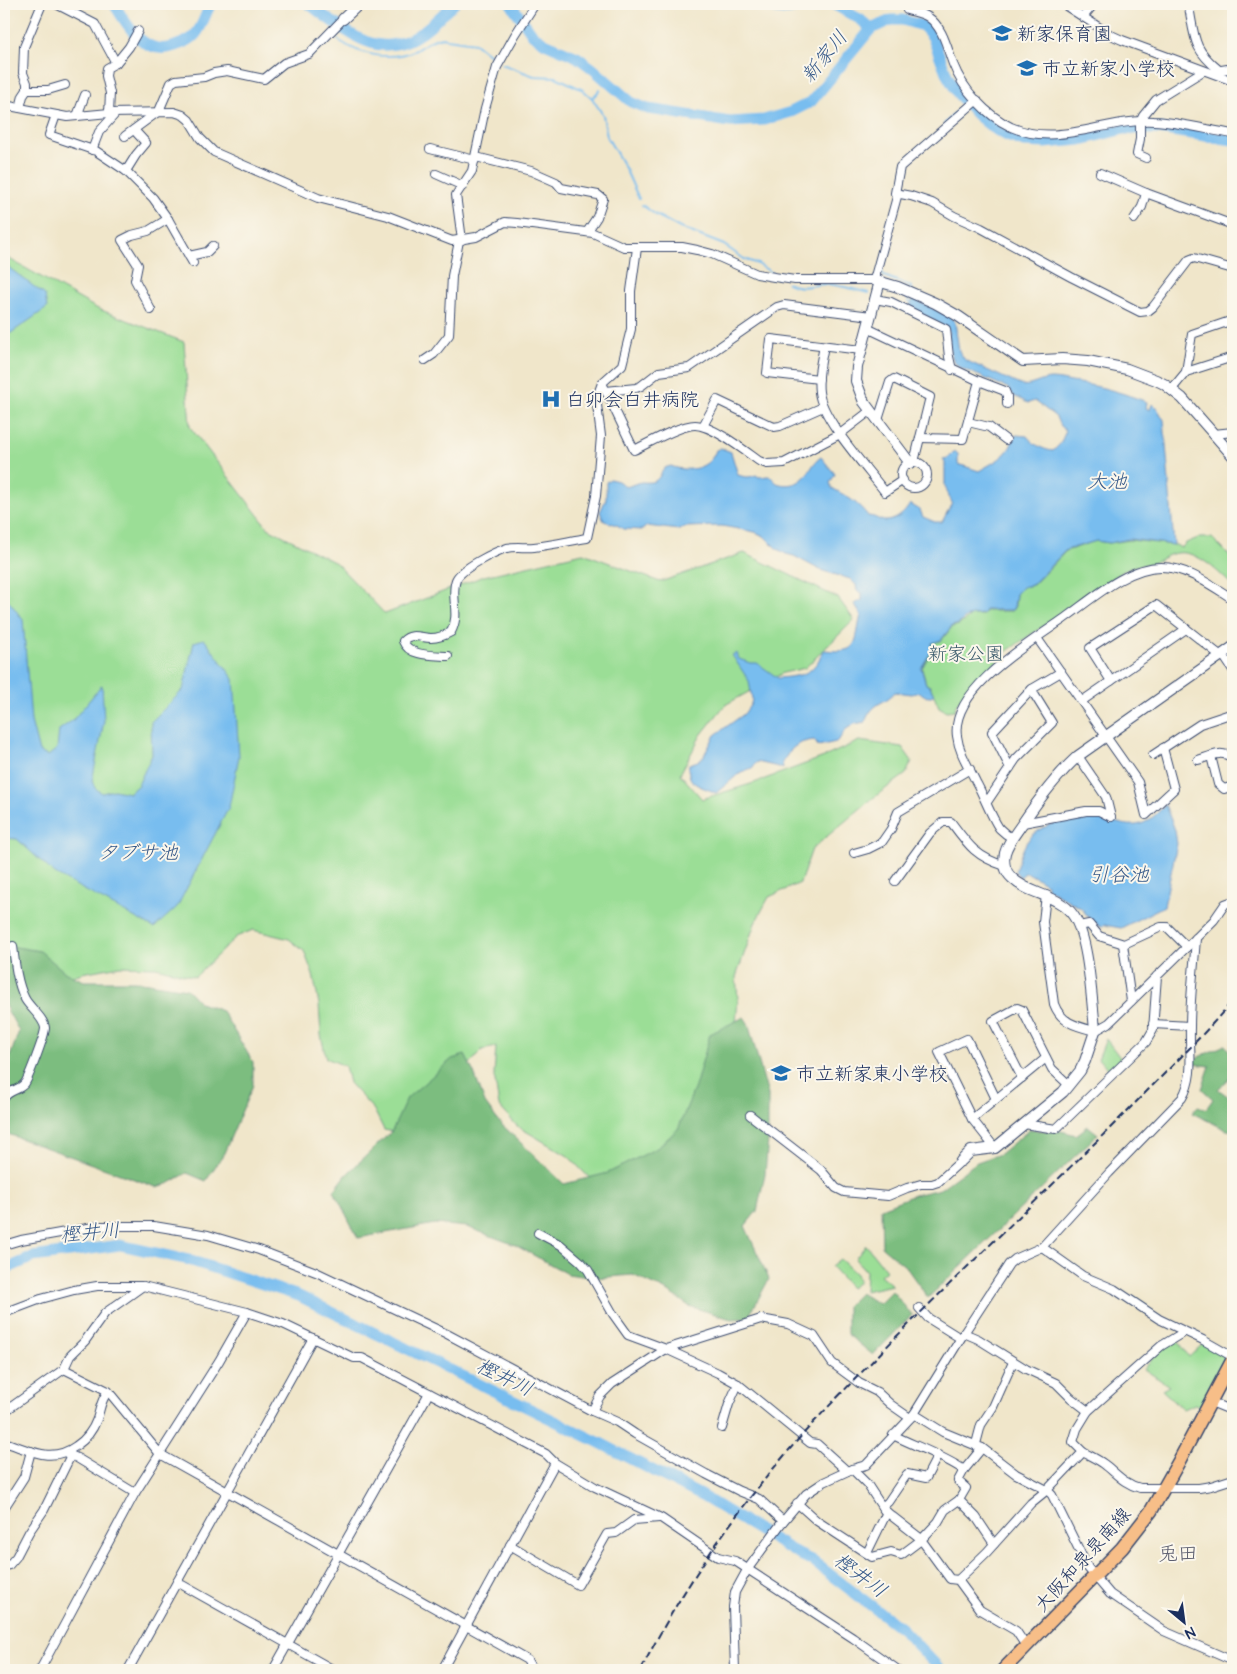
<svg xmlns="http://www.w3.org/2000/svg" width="1237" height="1674" viewBox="0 0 1237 1674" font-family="'Architects Daughter','Klee One',sans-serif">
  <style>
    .green { fill: #9bde96; stroke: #5b867a }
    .forest { fill: #7cbd7f; stroke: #4c766e }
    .water { fill: #78bdef; stroke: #4a76a6 }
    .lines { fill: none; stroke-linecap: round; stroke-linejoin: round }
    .stream { stroke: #78bdef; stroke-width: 2 }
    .river { stroke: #78bdef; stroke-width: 11 }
    .minor-casing { stroke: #3b4a6e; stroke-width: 10 }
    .tertiary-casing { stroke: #3b4a6e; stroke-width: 12 }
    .primary-casing { stroke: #3b4a6e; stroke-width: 15 }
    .minor { stroke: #fff; stroke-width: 8 }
    .tertiary { stroke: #fff; stroke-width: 10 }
    .primary { stroke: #f7be88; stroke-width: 12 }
    .rail { stroke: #1b2f5e; stroke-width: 2; stroke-dasharray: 8 4; stroke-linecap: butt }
    .labels { text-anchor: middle; stroke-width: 4; stroke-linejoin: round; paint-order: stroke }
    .poi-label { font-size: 19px; fill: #1b2f5e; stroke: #fbf7ec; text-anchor: start }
    .park-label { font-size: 19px; fill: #3b5b6c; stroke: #fbf7ec }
    .street-label { font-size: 19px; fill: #1b2f5e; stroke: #fbf7ec }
    .water-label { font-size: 20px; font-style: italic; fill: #375a8a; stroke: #fbf7ec }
    .neighbourhood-label { font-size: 20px; fill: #5d5f70; stroke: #fbf7ec }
  </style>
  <rect width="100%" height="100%" fill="#fbf7ec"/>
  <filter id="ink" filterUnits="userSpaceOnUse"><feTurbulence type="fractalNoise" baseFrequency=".02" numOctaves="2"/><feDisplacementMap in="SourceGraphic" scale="10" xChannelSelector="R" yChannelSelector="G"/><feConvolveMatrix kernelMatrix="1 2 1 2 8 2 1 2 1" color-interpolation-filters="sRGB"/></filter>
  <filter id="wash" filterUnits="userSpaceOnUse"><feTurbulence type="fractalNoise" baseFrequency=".0096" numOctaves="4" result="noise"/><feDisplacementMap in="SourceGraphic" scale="20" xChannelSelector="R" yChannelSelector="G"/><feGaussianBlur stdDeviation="1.12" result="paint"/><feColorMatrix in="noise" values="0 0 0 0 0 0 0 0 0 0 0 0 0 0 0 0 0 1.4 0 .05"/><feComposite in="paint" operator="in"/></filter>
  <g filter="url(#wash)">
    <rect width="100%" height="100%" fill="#f0e6ca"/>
    <!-- green -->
    <g class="green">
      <path d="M4,256L96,308L184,342L190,427L268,528L336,563L385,614L484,576L583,553L660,582L744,553L838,598L854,620L805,668L783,673L725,705L701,735L680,774L702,799L754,783L824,757L859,741L902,747L912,761L906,774L873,798L812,849L800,883L769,897L755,923L736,977L738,999L731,1082L618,1207L568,1156L517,1126L499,1106L494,1075L496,1047L482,1050L451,1086L405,1134L384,1130L374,1110L349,1083L345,1066L326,1058L321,1035L319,1004L313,975L304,951L289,939L253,930L236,937L195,977L156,967L120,966L82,973L47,985L4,970Z"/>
      <path d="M1198,538H1212L1233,559V586C1219,573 1198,550 1177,553C1167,554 1160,561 1151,563C1144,565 1136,566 1128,568L1007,651L956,704L955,710L946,711L939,707L930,686L926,684L922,668L931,652L932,643L941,641L952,627L959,625L972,615H983L985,611H1012L1015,606L1016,594L1022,587L1033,585L1066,551L1096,541L1109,543L1130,540L1176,545L1181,548L1186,543Z"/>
      <path d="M1106,1039L1122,1060L1110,1070L1098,1059Z"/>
      <path d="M866,1245L886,1270L880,1275L892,1285L865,1291L866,1271L855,1259Z"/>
      <path d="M840,1259L856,1274L859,1282L851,1288L831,1266Z"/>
      <path d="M1177,1339L1189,1357L1204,1343L1229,1360L1203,1408L1195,1404L1183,1409L1162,1390L1169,1386L1144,1369L1155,1354Z"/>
    </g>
    <!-- forest -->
    <g class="forest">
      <path d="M4,945L40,951L66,973L84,981H135L187,989L200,1003L222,1011L253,1062V1085L224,1153L206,1181L187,1173L168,1184L156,1187L8,1134L4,1128V1074L19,1031L4,1004Z"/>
      <path d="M744,1017L748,1023L768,1095V1140L765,1174L757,1211L745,1226L769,1279L748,1318L731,1319L689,1306L669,1292L633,1275L595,1278L568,1274L515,1245L467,1227L435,1224L358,1238L334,1191L347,1174L392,1131L407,1098L452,1059L465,1055L474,1073L485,1103L499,1122L564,1184L608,1173L657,1148L678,1129L695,1087L710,1034Z"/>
      <path d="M1225,1045L1233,1056V1080L1230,1078L1218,1089L1233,1100V1131L1227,1130L1192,1113L1198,1106L1206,1109L1213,1099L1202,1089L1210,1066L1194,1064V1059Z"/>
      <path d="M1088,1126L1098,1134L928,1298L906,1267L882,1247L881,1208L914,1195L940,1189L977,1162L1000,1154L1029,1130L1061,1131L1076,1135Z"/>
      <path d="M892,1291L912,1315L873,1355L847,1334V1306L860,1293L879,1304Z"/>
    </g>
    <!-- water -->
    <g class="water">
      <path d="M4,264L45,295L47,308L11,333H4Z"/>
      <path d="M913,299L950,317L955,322L959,351L965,360L1020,385C1030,388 1041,379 1051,379C1060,379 1069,382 1078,383C1104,387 1123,393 1147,402L1146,408L1150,410L1152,404L1157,408L1164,420L1174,545L1129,539L1110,543L1096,541L1066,550L1032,585L1022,587L1016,594L1014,607L1012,610H985L983,614L972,615L965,618L959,624L952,626L941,640L932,643L931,652L921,668L926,684L930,687L934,695L927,697L919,692L912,694L895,692C884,705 873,701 865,722L854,724L845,730L841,737L836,742L818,746L814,740C796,742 791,748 782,763L783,768L757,762L752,768L741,772L716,793C700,785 686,786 689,764L698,761L703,757L715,735L744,714L751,704L752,699L749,681L732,655L737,653L739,659L750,663H757L778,678C804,676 813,674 824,650C860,654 854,644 861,615L854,604L862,600V593L857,591L856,585L850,579L820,570L794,556L786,554L776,548L764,536L755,532L722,526L685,527L679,530L647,526L642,530L623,529L617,525L604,521L600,512L606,499V482L610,479L618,481L626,487C631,486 637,482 642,482C657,483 657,481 664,468L671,466C688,473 710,469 716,450L721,448L731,452L738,475C744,477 749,478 756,475L759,477C763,477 768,475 771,477C774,479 775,482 777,483C784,486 794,485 800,481C809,475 813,462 821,457L835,474L830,483L832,488C846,496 859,503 868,516C875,516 878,520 884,521C895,522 905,513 910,504L920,510L923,517L935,522H942L952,503L945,486V463L943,459L948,458L955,451L958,454V464L979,471C990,464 1001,460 1009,449C1012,445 1012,440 1016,435L1027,436C1033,444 1043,450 1053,451L1060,444L1066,431L1060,426L1056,417L1035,401L1028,403L1014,396L1008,388L961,368L954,362L950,351L948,329L910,307Z"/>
      <path d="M4,589L6,597L23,620L31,721L39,752L48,756L57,749L59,730L73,720L102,685L104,721L92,781L95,788L102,793L114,790L129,793L138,785L152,755L151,722L183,690L194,642L204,639L234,679L239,756L229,807L177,907L154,928L55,874L17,839L4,838Z"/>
      <path d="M1165,805L1175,830L1177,844L1164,906L1121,928L1104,925L1102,927L1097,925V923L1094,924L1081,908L1047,888V884L1028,873H1025L1020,877L1015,871C1019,861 1022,848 1029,839C1041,824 1077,813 1096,817C1129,825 1139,835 1165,805Z"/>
    </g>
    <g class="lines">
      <!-- stream -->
      <g class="stream">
        <path d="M341,33L344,28"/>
        <path d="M338,40C360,55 390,62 416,50C424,45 434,37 444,37L447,39L475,43L494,58"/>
        <path d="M502,64L534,76L556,77L583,90L592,98L603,115L607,137L625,168L639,199"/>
        <path d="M604,85L608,82"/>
        <path d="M592,98L600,90"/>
        <path d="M961,107L965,102"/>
        <path d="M944,124L958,110"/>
        <path d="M642,205L656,215L680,228L724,245L744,259L758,264L772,273"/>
        <path d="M880,268L884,276L910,286L912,289"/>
        <path d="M787,283C807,291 808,284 826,284C841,285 855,290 869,293"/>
        <path d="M909,296L908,301L911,303"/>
      </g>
      <!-- river -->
      <g class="river">
        <path d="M114,4C127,25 145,58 175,46C181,44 191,40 195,35C203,26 205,14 211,4"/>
        <path d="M309,4C324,16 353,38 371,43C382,47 398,45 409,40C426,32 440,16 454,4"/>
        <path d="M511,4L533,35L545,43L577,57L592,68L631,102L648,109L662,111L730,122L764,120L791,112L811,102L871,29L891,20H903L923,26L932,36L947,75L958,94L977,115L994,129L1007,136L1024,142L1045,143L1081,140L1124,129H1158L1233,140"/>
        <path d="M764,4C778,12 790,11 805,4"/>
        <path d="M833,4L861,20L871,29"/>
        <path d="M4,1270L33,1257L120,1245L189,1260L299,1296L600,1443L702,1496L798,1554L811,1560L902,1629L941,1670"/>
      </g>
    </g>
  </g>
  <g filter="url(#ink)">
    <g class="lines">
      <defs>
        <g id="minor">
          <path d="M56,4L95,24L116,63L107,68L106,76L110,93L109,113"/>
          <path d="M1063,4L1111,35L1122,40L1233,81"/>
          <path d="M1185,4L1189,7C1195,39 1193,49 1219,70"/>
          <path d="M907,10C914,12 922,13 928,17C943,27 947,48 953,64C963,90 986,115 1011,127C1059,148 1106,118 1154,121C1179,122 1208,130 1233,134"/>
          <path d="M1083,17L1094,4"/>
          <path d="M116,63L129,47L138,31"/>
          <path d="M1216,71L1233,68"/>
          <path d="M27,90H48L65,85"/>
          <path d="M977,100L900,167L895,193L911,196L932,203L954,216L981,228L1071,277L1140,312L1148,311L1153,307L1189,260L1194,258L1233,269"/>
          <path d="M4,105L67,117L109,113L174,112L183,115L189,120L200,138L214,152L318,198L388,216L452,241L476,237L505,222L517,223L593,233L624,247H682L697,250L712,254L757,274L774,277L795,280H874L898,193"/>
          <path d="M20,108L23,96L27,90V83L23,73L24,47L42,4"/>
          <path d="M56,115L49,135L96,151L126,171L153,198L168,219L148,231L132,235L122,240L138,265L135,280L151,310"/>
          <path d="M77,116L85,95"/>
          <path d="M125,136L159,111L171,83L176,80L204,77L214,73L227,71L264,79L284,63L309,54L343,19"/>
          <path d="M430,149L475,160"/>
          <path d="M92,150L99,132L116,113"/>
          <path d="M476,157L531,171L556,182L561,188L598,195L603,199L597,217L587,232"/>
          <path d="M1146,158L1137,154L1140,139V122L1143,116L1156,100L1203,71"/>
          <path d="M126,171L136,155L146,143L134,130"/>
          <path d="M1100,173L1146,193L1142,207L1134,219"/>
          <path d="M436,174L463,186"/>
          <path d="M1146,193L1233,225"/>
          <path d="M168,219L193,263"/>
          <path d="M462,240L456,195L472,171L485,109L497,67L515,35L535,4"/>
          <path d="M189,256L207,252L213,246"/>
          <path d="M875,299L891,302L946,329L949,357L952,370"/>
          <path d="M867,328L979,381L963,439L920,438"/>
          <path d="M824,346C821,361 817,377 819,392C822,420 867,468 885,492L903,480"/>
          <path d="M425,360L434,354L449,335L452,276L459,241"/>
          <path d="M1186,372L1233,357"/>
          <path d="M819,379L767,373L771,339L861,350"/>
          <path d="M979,381L1005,391L1007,396V404"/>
          <path d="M602,383L634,450C649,443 680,425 695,425C712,425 745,451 759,461L767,464L784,463L840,434L870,411"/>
          <path d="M1172,389L1186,372L1192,334L1233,320"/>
          <path d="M606,391L636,388L641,386L659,372L689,368L777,307L784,305L871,316"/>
          <path d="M878,420L890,382L894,379L930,397L914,462"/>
          <path d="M968,422L989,427L1006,440"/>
          <path d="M703,426L717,400L774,427L780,426L823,407"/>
          <path d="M1214,434L1233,432"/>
          <circle cx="914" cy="475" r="13"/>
          <path d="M1037,638L1138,782L1146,815L1174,789L1163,748"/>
          <path d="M1223,655L1233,670"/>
          <path d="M448,656C434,655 409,657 403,641C411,632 421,638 431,638C439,638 444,636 451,632C461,614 450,597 456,580C460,569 496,551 507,548C516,546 525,548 534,547C552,545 569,541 587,538L596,496L601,436L597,405L598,394L602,383L622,365L631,329V291L637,248"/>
          <path d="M1111,681L1186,629"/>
          <path d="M1082,701L1111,681L1090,648L1156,605L1221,656"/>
          <path d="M1153,755L1200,724L1233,713"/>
          <path d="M1078,756L1106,797L1111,817"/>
          <path d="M1211,756L1218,784L1224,789L1233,786"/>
          <path d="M1198,760C1211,756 1222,749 1233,759"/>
          <path d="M1010,768L992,732L1032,689"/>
          <path d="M987,802L1016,759L1052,723L1034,694L1032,689L1061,672"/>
          <path d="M1023,823L1086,811H1099L1111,817"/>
          <path d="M1012,838C1008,836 1004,833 1000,829C994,823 982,792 976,782C969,767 959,753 957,736C950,689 1033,641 1065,618C1092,599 1127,567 1161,567C1187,567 1212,586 1233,599"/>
          <path d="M854,853L868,849L882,842L891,829L898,812L970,769"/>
          <path d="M895,881L930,833L943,822H951C968,845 976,857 1005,866"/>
          <path d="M1046,895L1043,922L1054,1004C1061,1023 1076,1026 1095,1031L1109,1023L1196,938L1214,920L1225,904L1233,901"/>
          <path d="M1079,926L1089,924L1099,936L1124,944L1161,927H1167L1187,947"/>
          <path d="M1123,944L1131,1001"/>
          <path d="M1153,1024L1190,1026"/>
          <path d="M1022,1078L993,1021L1017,1008L1022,1010L1052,1069L1069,1085"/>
          <path d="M4,1098C10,1089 19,1091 25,1083C29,1077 45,1035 45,1028C44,1018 30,1008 25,999C17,983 15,964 13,946"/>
          <path d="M750,1115L821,1170L836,1188L844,1192L888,1196L907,1188L921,1184H932L938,1182L961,1161"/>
          <path d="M972,1119L1046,1058"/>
          <path d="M1024,1124L1056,1129L1146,1042L1153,1030L1157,976"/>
          <path d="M995,1148L972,1119L939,1052L967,1039L996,1099"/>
          <path d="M538,1233L561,1245L581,1262L588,1270L613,1314L628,1335L666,1349L718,1373L738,1384L810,1443L817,1444L847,1471"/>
          <path d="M4,1245L21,1240L99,1226H154L208,1235L259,1250L316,1272L447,1334L592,1411L617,1422L635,1434L706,1474L739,1491L759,1499L783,1521"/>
          <path d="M1042,1247L1083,1276L1114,1289L1159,1319L1203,1340L1233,1357"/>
          <path d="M919,1308L928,1318L960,1338"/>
          <path d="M4,1313L41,1299L74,1290L97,1286H143L247,1312L283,1324L354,1358H362L546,1454L555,1463L595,1487L661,1518L718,1557L735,1561L853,1638L898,1670"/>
          <path d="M964,1333L978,1339L1026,1369L1056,1383L1071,1398L1088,1411"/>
          <path d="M64,1369L108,1391L160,1454L527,1660L531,1667L528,1670"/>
          <path d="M1211,1402L1233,1411"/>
          <path d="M592,1411L600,1396L612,1384L666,1349L761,1319L788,1324L814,1336L832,1363L859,1383L877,1392L890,1404L910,1418"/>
          <path d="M4,1412L64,1369L70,1356L85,1341L105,1313L143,1286"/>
          <path d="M914,1414L943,1432L982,1448L1016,1474L1047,1490L1052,1495L1088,1568L1110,1594L1164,1631L1233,1661"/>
          <path d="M722,1428L729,1404L738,1384"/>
          <path d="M893,1435C917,1447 942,1455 964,1470"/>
          <path d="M4,1442C30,1450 51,1464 76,1446C85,1440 93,1430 97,1419C101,1407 100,1402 108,1391"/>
          <path d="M976,1444L981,1425L993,1407L1013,1362"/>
          <path d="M1083,1452C1090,1456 1097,1459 1104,1464C1116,1473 1124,1484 1140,1488H1199L1211,1486L1233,1479"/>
          <path d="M68,1454L77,1458L135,1493"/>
          <path d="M852,1469L867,1484L884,1510L920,1538L950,1579L958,1580L980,1610L1016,1631L1026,1646"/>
          <path d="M959,1500L976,1517L994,1544"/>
          <path d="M797,1503L817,1521L872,1557L891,1552L901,1555L921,1540L938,1522L945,1510L959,1500L966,1488L958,1481L964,1470L982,1448"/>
          <path d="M882,1507L888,1502L907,1474L926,1478L938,1455"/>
          <path d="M4,1508L24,1477L31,1451"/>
          <path d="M510,1545L578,1585L607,1534L616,1533L634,1520L659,1518"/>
          <path d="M867,1553L887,1512"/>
          <path d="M4,1566L9,1565L16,1557L29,1532L44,1510L71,1455"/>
          <path d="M958,1580L987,1552L1031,1503L1047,1490L1083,1452L1073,1442L1077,1429L1088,1411L1161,1346L1184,1332"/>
          <path d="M177,1582L334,1670"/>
          <path d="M40,1670L135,1493L219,1361L247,1312"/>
          <path d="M128,1670L313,1338"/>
          <path d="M273,1670L429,1393"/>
          <path d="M442,1670L555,1463"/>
          <path d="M735,1670L733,1607L735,1592L747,1570L780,1525L806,1494L824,1482L852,1469L866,1465L914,1414L964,1333L1009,1264L1015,1259L1042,1247L1109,1173L1182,1098C1195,1076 1189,1052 1190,1027C1190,998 1194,968 1196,938"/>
        </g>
        <g id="tertiary">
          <path d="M343,19L359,4"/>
          <path d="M874,280L898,287L935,303L958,316L1023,361L1062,359L1088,361L1127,369L1156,380L1164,384L1182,398L1233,456"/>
          <path d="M880,281L857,367L856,381L864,402L910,463"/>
          <path d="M961,1161L971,1151L995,1148L1063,1092L1080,1071L1085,1061L1095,1031L1094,1019C1091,992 1088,936 1073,915C1058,894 1029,895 1012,878C1005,872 1003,862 1005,853C1008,842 1016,833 1022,824C1039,799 1056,776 1078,756L1233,647"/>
        </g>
        <path id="primary" d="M1003,1670L1122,1548L1151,1511L1178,1463L1233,1359"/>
      </defs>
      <!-- minor casing -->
      <use href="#minor" class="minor-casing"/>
      <!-- tertiary casing -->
      <use href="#tertiary" class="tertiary-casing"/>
      <!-- primary casing -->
      <use href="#primary" class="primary-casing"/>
      <!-- minor -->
      <use href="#minor" class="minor"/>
      <!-- tertiary -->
      <use href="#tertiary" class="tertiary"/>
      <!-- primary -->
      <use href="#primary" class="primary"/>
      <!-- rail -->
      <path class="rail" d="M641,1670C684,1583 747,1495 813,1423C841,1393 870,1364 898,1335C978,1255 1061,1178 1140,1098C1172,1066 1204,1035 1233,1000"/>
    </g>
  </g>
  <!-- icons -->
  <defs>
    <symbol id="school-bare" viewBox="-9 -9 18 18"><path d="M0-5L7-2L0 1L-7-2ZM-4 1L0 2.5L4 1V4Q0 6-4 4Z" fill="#1f6fb2" stroke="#fbf7ec" stroke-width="2.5" paint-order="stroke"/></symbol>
    <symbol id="hospital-bare" viewBox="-9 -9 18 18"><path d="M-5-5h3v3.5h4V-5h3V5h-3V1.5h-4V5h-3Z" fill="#1f6fb2" stroke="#fbf7ec" stroke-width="2.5" paint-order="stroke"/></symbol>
  </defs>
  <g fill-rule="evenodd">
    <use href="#school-bare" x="988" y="19" width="28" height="28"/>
    <use href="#school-bare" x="1013" y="54" width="28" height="28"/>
    <use href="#hospital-bare" x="537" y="385" width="28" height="28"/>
    <use href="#school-bare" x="767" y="1059" width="28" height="28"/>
  </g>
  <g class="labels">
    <!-- poi labels -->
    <g class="poi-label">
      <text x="1017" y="40">新家保育園</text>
      <text x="1042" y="75">市立新家小学校</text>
      <text x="566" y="406">白卯会白井病院</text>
      <text x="796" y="1080">市立新家東小学校</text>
    </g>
    <!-- park labels -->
    <g class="park-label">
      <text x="966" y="660">新家公園</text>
    </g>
    <!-- street labels -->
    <g class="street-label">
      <text transform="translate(1082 1559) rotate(-48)" y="7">大阪和泉泉南線</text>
    </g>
    <!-- water labels -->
    <g class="water-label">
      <text transform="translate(824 56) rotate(-51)" y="7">新家川</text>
      <text x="1107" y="488">大池</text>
      <text x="138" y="859">タブサ池</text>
      <text x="1119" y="881">引谷池</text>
      <text transform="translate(90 1232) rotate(-5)" y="7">樫井川</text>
      <text transform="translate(505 1377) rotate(26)" y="7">樫井川</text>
      <text transform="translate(861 1575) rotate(37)" y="7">樫井川</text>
    </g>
    <!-- neighbourhood labels -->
    <g class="neighbourhood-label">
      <text x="1178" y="1560">兎田</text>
    </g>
  </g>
  <!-- margin -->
  <rect width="1237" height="1674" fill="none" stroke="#fbf7ec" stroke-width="20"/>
  <!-- north arrow -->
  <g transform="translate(1184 1622) rotate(151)" stroke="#fbf7ec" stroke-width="4" paint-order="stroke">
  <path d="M0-4L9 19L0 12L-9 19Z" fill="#1b2f5e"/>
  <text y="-8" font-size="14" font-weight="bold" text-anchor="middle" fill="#1b2f5e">N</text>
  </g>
</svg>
